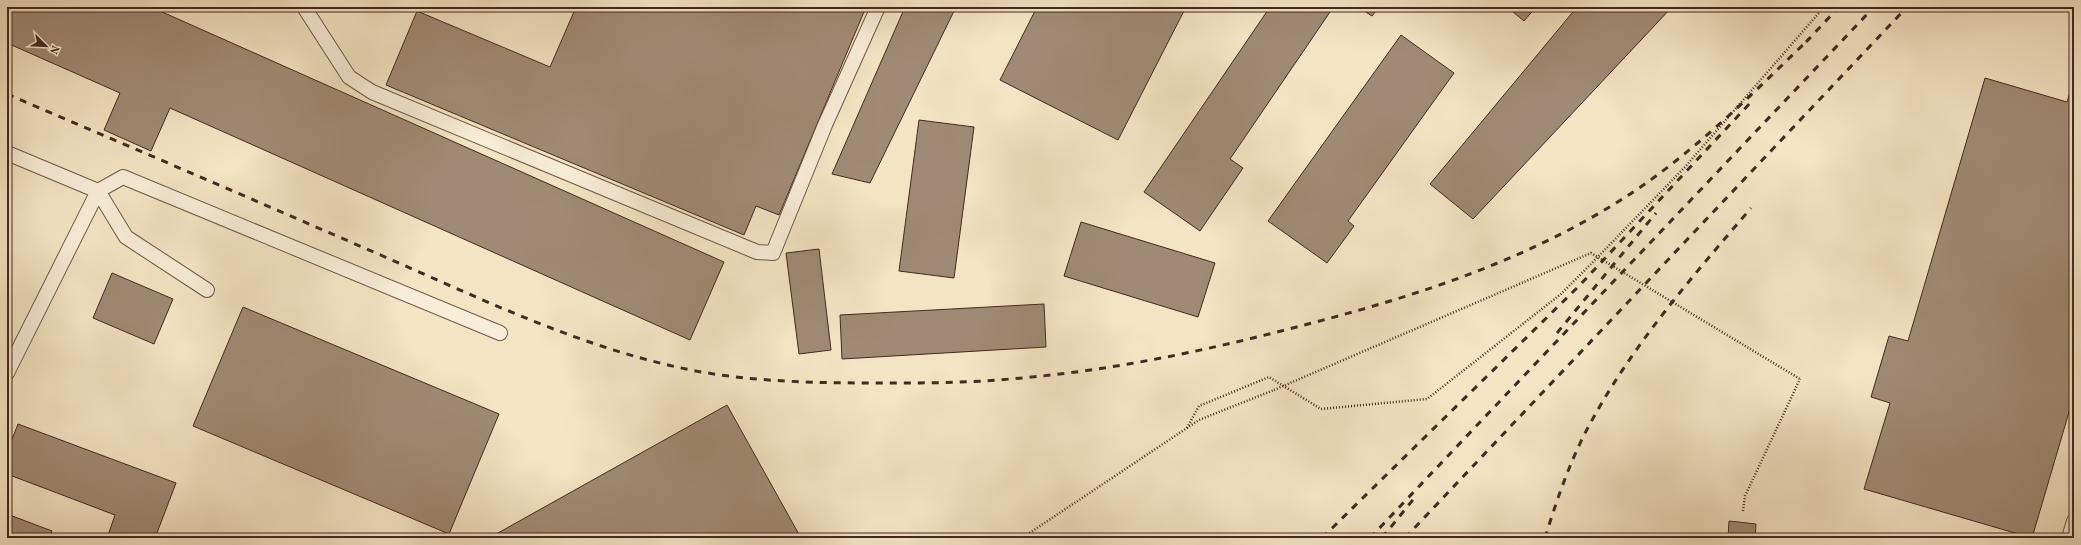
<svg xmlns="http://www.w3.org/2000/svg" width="2081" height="545" viewBox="0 0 2081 545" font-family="Vollkorn,serif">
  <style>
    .building { fill: #a08a75; stroke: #442920 }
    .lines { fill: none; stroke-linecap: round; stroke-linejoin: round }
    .lane-casing { stroke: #705849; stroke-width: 16 }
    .path { stroke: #442920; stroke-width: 2.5; stroke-dasharray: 1 2; stroke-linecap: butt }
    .lane { stroke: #f8edd8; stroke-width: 14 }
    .rail { stroke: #442920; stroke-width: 3; stroke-dasharray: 7 7; stroke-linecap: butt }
    .path-bridge { stroke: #442920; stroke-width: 2.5; stroke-dasharray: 1 2; stroke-linecap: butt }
  </style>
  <rect width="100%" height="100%" fill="#f4e4c3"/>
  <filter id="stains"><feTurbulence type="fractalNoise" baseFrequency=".005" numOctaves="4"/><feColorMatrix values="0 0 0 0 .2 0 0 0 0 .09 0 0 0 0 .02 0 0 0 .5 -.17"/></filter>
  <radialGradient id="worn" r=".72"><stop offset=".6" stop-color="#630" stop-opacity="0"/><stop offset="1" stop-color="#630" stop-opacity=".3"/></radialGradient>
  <!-- building -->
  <g class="building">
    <path d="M7,7H151L724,262L690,340L170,108L151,151L104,130L120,93L7,43Z"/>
    <path d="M576,7H866L779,215L756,206L744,235L386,85L417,11L550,67Z"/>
    <path d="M905,7H956L870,183L832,174Z"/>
    <path d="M1037,7H1186L1118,140L1000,80Z"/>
    <path d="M1270,7H1323L1330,12L1230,159L1243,168L1200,231L1144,192Z"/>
    <path d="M1358,7H1379L1372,16Z"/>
    <path d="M1507,7H1536L1524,21Z"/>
    <path d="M1577,7H1672L1473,219L1430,184Z"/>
    <path d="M1401,35L1454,73L1348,221L1354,226L1327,263L1268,221Z"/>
    <path d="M1985,78L2067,102L2074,79V395L2032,538L1864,489L1890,403L1871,397L1889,336L1908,341Z"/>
    <path d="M919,120L974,127L954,278L899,271Z"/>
    <path d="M1081,222L1215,263L1198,317L1064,276Z"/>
    <path d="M819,249L831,350L799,354L786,253Z"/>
    <path d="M112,273L173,299L154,344L93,318Z"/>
    <path d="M1044,304L1046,347L842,359L840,315Z"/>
    <path d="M243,307L499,414L449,534L193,426Z"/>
    <path d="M727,405L801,538H489Z"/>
    <path d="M18,424L176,483L155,538H107L115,515L7,474V452Z"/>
    <path d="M7,514L52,531L49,538H7Z"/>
    <path d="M1729,521L1756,524L1755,538H1728Z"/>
  </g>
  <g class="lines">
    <defs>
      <g id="lane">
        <path d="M304,7L349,77L372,92L757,252L773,253L825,125L878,7"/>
        <path d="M7,153L98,191L126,237L207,290"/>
        <path d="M7,373L98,191L123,177L500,333"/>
        <path d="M2069,538L2074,521"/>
      </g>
    </defs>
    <!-- lane casing -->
    <use href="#lane" class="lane-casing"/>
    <!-- path -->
    <g class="path">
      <path d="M1187,428L1199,406L1269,377L1321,409L1427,399L1561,294L1592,263L1685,167L1824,7"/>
      <path d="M1743,511L1745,496L1800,379"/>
      <path d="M1022,538L1199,420L1274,390"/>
    </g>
    <!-- lane -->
    <use href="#lane" class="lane"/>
    <!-- rail -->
    <g class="rail">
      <path d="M1806,42L1839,7"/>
      <path d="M7,94C133,148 259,202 385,257C477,297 570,342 668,365C738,382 810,383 882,383C925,383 967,383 1010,379C1111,371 1210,350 1308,324C1416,296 1521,262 1616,203C1689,158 1749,97 1810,38"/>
      <path d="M1557,333L1656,213"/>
      <path d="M1322,538L1580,285L1752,101"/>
      <path d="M1370,538L1874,7"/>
      <path d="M1382,538L1416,496"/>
      <path d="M1405,538L1907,7"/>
      <path d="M1545,538C1557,499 1571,458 1591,422C1634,343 1693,276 1751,208"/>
    </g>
    <!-- path-bridge -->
    <path class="path-bridge" d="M1274,390L1591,253L1800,379"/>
  </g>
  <!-- margin -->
  <rect width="2081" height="545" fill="none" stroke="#f4e4c3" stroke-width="24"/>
  <rect x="8" y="8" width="2065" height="529" fill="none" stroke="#442920" stroke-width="2"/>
  <rect x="12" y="12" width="2057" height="521" fill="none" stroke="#442920"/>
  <!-- north arrow -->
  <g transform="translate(46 46) rotate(114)" stroke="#f8edd8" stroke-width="3" paint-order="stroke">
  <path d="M0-3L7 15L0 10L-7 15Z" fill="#442920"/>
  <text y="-6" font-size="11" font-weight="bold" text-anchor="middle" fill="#442920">N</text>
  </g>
  <rect width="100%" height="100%" filter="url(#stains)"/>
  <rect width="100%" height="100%" fill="url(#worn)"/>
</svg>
